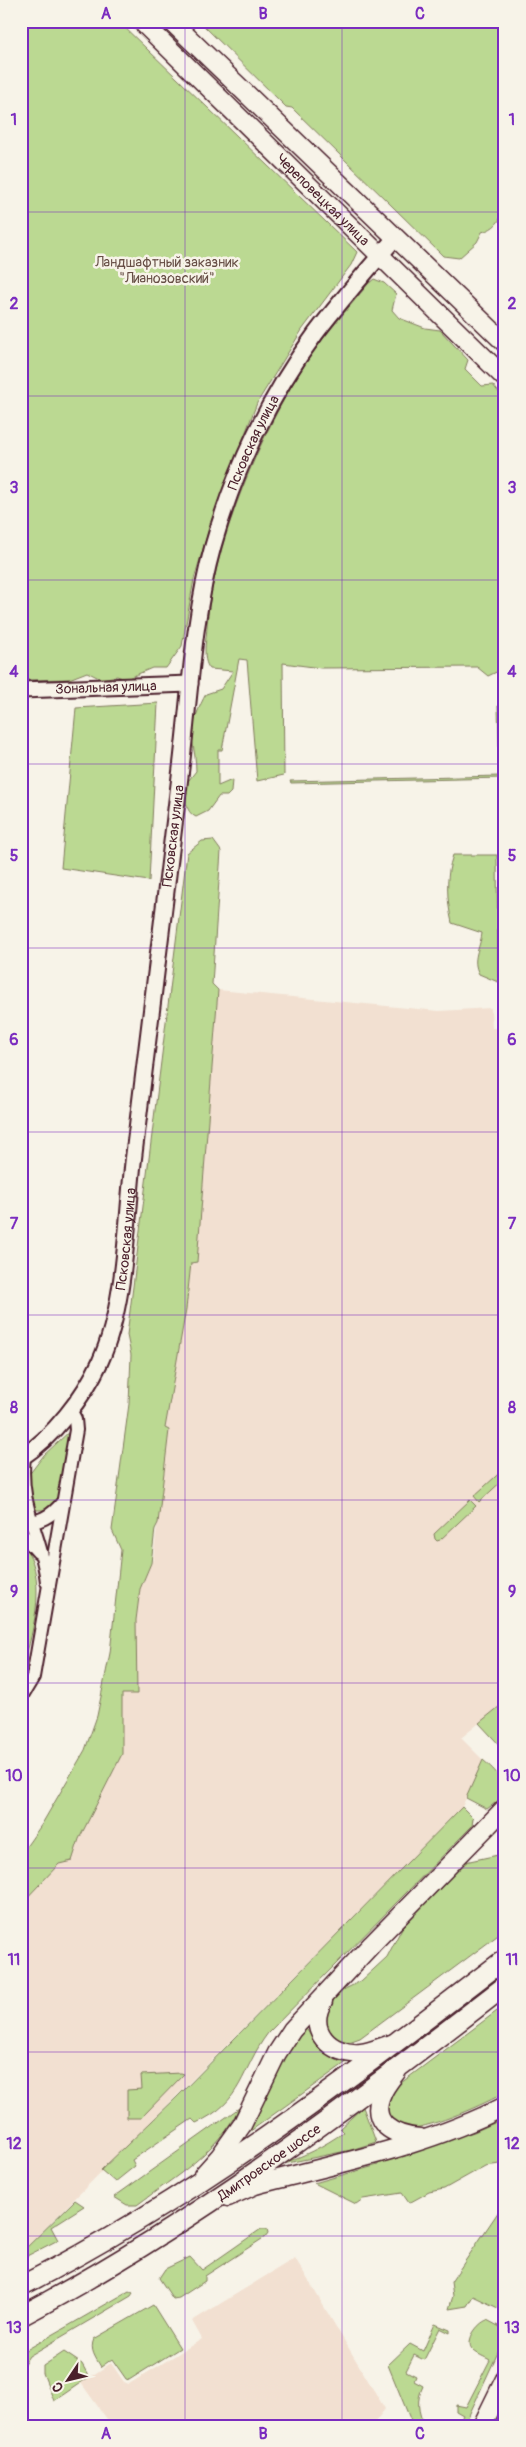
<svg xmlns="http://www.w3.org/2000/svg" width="526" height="2447" viewBox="0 0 526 2447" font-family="Pangolin,sans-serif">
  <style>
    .built { fill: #f2e0d1 }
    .green { fill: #bbd992; stroke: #827c5e }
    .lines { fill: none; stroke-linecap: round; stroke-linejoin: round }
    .minor-casing { stroke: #4a1f2b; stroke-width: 16 }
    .tertiary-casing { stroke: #4a1f2b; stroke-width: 19 }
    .secondary-casing { stroke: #4a1f2b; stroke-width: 21 }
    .primary-casing { stroke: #4a1f2b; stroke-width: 22 }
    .minor { stroke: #f7f3e8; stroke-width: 12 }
    .tertiary { stroke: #f7f3e8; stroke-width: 15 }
    .secondary { stroke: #f7f3e8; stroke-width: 18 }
    .primary { stroke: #f7f3e8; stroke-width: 19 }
    .grid { fill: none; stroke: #7b2cbf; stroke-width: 1; stroke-opacity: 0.55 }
    .labels { text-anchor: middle; stroke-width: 5; stroke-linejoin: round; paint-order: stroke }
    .street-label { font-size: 14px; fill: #4a1f2b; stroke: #f7f3e8 }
    .park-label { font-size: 14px; fill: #664e45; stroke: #f7f3e8 }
    .neatline { fill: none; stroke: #7b2cbf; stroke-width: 2 }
    .grid-label { font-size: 16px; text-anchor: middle; font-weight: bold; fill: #7b2cbf }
  </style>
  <rect width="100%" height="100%" fill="#f7f3e8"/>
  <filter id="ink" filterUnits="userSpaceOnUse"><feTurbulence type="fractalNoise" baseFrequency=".02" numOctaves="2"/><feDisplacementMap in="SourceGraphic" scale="10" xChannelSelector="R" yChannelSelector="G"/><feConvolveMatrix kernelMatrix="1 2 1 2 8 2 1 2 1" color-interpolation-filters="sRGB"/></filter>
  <g filter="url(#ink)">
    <!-- built -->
    <g class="built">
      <path d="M218,990L439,1011L491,1008L492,1028H505V1306L499,1335L505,1334V1702L461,1738L483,1760L462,1807L21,2253V1904L62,1860H72L79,1839L122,1754V1694L136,1620L140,1589L153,1559L169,1430L165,1428L186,1309L191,1263L197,1262Z"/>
      <path d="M295,2258L385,2409L372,2426H112L81,2383L111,2363L124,2382L129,2384L202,2339L192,2321Z"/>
    </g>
    <!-- green -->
    <g class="green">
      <path d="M21,21H118L357,252L351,265L302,330L257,403L212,519L194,579L182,646L166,668H152L126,679L117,676L101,679L87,672L69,679L21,680Z"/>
      <path d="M199,21H505V208C499,222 496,228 482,232L477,242L459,258L443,256L292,108L286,107Z"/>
      <path d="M374,279L384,283L396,294L392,310L399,318L425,328L440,330L468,360L465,369L482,386L493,385L501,395L499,409L505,419V668L488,676L477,667L321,668L283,663L284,775L257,781L247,660L239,659L222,750H218V786L232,780L231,792L227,796H219L208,811L196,817C184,811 186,798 185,785L196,771C196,760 194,750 192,739C190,728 200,704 206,694L221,689L233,671L210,669C201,659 207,638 207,625C213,544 262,429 307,361C325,334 348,309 368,284Z"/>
      <path d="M158,703L149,881L61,868L76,708Z"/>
      <path d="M498,706H505L503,778L291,783L290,781L500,776Z"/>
      <path d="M213,840L221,851L212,984L218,990L197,1262L191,1263L186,1309L165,1428L169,1430L158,1523L155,1529L151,1563L140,1589L136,1620L137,1694H122V1754L79,1839L72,1861L59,1864L21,1904V1854L42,1824L85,1750L97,1716L110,1653L121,1550L112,1530L129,1404L131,1355L127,1335L187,853L202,841Z"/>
      <path d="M453,855H497L498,982L479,974C471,959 480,949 482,933L452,923C447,900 445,878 453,855Z"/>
      <path d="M71,1430L59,1498L49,1510H37L32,1507L28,1476L44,1455Z"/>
      <path d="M505,1468V1478L479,1502L474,1496Z"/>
      <path d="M470,1500L476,1506L440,1540L437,1541L435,1539L434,1534Z"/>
      <path d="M21,1542C49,1574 34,1629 23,1666L21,1665Z"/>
      <path d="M505,1702V1751L479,1723Z"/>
      <path d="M483,1760C499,1774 503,1777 499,1800L487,1809L466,1798Z"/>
      <path d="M462,1807L473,1818L472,1826L268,2033C240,2070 244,2102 196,2123L192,2119L132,2160L135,2166L115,2182L101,2170L177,2097Z"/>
      <path d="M498,1855L505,1862V1930L360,2038L349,2042L338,2039L331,2035L324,2020L327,2002L335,1994L361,1981L387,1957L402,1928L465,1862Z"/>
      <path d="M505,2005V2092C488,2103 430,2128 411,2128C400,2128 389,2121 385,2110L393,2089Z"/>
      <path d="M303,2024L319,2048L348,2061L249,2132V2125Z"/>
      <path d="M181,2073L184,2074L141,2118H127V2090L142,2089L141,2075Z"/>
      <path d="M363,2107L376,2142L351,2150L278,2165C302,2157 323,2147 344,2132L340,2128Z"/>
      <path d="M239,2108C217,2153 177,2175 137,2205H127L114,2197Z"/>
      <path d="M505,2118L504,2173L500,2164L485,2166L444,2189L429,2192L409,2203L402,2193L363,2199L356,2204L314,2183L378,2165V2159L474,2132Z"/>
      <path d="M75,2200L84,2206L51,2227L58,2240L21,2259V2253Z"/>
      <path d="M505,2202V2309H500L473,2296L467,2306L449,2309L453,2296L451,2282Z"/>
      <path d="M261,2229H267L268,2233L265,2237L205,2276V2281L179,2298L173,2299L159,2278L165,2269L190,2257L202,2270Z"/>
      <path d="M129,2291L133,2293L131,2296L29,2356L23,2365L21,2384V2353Z"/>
      <path d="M153,2305L180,2348L129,2380L126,2379L112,2359L101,2367C96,2358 89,2350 94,2339Z"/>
      <path d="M487,2320L500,2327L504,2336L501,2346L464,2426H457L463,2415L456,2411V2405L466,2407L490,2360C485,2357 476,2354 472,2349C465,2340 478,2323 487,2320Z"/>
      <path d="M435,2324L450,2330V2333L440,2328L424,2360L414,2355L406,2371L416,2376L414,2381L423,2386C416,2401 418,2410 424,2426H413L388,2365L410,2344L423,2351Z"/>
      <path d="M64,2352L82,2364L89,2377L54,2401L43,2373V2366Z"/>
    </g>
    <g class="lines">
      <defs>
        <g id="minor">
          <path d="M24,1456C18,1508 42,1535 47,1582"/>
          <path d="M21,1524C40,1522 51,1517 63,1502"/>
          <path d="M21,1533L38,1552"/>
          <path d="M21,1697L33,1677L76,1430L75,1419L70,1410"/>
        </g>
        <g id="tertiary">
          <path id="s1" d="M21,690L190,684"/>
          <path id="s2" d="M21,1458C53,1437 84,1397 100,1362C127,1302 126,1219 134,1154C150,1025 165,897 181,768C190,694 193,618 213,546C234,471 269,396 316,333C341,300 369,268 396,237"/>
        </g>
        <g id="secondary">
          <path id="s3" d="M141,21L505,378"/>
          <path d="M171,21L505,343"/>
          <path d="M323,2001C306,2030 330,2056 361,2053C371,2052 381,2047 391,2044"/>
          <path d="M397,2071C392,2078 385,2086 382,2094C368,2124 395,2136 420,2138"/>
          <path d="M203,2175L220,2156L242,2125L277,2053L292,2030L372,1944L505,1808"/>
          <path d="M228,2197L255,2185C339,2163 427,2146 505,2106"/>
          <path d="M482,2426L505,2379"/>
        </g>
        <g id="primary">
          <path d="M21,2286C196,2197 350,2078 505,1959"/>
          <path id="s4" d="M21,2316C194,2225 350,2106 505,1986"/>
        </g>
      </defs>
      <!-- minor casing -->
      <use href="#minor" class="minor-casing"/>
      <!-- tertiary casing -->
      <use href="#tertiary" class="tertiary-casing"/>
      <!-- secondary casing -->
      <use href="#secondary" class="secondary-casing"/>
      <!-- primary casing -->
      <use href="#primary" class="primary-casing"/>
      <!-- minor -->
      <use href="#minor" class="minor"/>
      <!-- tertiary -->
      <use href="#tertiary" class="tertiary"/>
      <!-- secondary -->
      <use href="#secondary" class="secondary"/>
      <!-- primary -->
      <use href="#primary" class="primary"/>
    </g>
  </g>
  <!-- grid -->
  <path class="grid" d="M185,21V2426M342,21V2426M21,212H505M21,396H505M21,580H505M21,764H505M21,948H505M21,1132H505M21,1315H505M21,1500H505M21,1683H505M21,1868H505M21,2052H505M21,2236H505"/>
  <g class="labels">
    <!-- street labels -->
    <g class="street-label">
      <text dy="5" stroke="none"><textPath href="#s3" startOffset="255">Череповецкая улица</textPath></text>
      <text dy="5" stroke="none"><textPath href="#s2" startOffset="1062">Псковская улица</textPath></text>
      <text dy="5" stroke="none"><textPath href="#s1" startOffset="85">Зональная улица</textPath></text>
      <text dy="5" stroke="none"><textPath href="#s2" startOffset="658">Псковская улица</textPath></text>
      <text dy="5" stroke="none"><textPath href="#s2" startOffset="252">Псковская улица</textPath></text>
      <text dy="5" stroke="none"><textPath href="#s4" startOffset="292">Дмитровское шоссе</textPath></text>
    </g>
    <!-- park labels -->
    <g class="park-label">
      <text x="167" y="267">Ландшафтный заказник<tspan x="167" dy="16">"Лианозовский"</tspan></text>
    </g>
  </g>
  <!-- margin -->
  <rect width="526" height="2447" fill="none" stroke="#f7f3e8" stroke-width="55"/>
  <!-- north arrow -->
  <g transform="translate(68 2380) rotate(235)" stroke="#f7f3e8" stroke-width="4" paint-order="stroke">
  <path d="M0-4L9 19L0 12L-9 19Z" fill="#4a1f2b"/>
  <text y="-8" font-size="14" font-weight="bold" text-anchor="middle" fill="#4a1f2b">С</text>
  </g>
  <rect x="28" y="28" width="470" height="2392" class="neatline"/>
  <g class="grid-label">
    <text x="106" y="19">A</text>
    <text x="263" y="19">B</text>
    <text x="420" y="19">C</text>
    <text x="14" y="125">1</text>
    <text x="512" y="125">1</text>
    <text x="14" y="309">2</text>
    <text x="512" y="309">2</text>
    <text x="14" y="493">3</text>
    <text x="512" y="493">3</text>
    <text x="14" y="677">4</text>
    <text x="512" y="677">4</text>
    <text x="14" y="861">5</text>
    <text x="512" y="861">5</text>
    <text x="14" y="1045">6</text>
    <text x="512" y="1045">6</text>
    <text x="14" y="1229">7</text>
    <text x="512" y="1229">7</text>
    <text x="14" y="1413">8</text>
    <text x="512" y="1413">8</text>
    <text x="14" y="1597">9</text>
    <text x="512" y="1597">9</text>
    <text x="14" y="1781">10</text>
    <text x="512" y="1781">10</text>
    <text x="14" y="1965">11</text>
    <text x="512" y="1965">11</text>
    <text x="14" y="2149">12</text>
    <text x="512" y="2149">12</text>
    <text x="14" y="2333">13</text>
    <text x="512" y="2333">13</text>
    <text x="106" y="2439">A</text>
    <text x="263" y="2439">B</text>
    <text x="420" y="2439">C</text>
  </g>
</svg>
